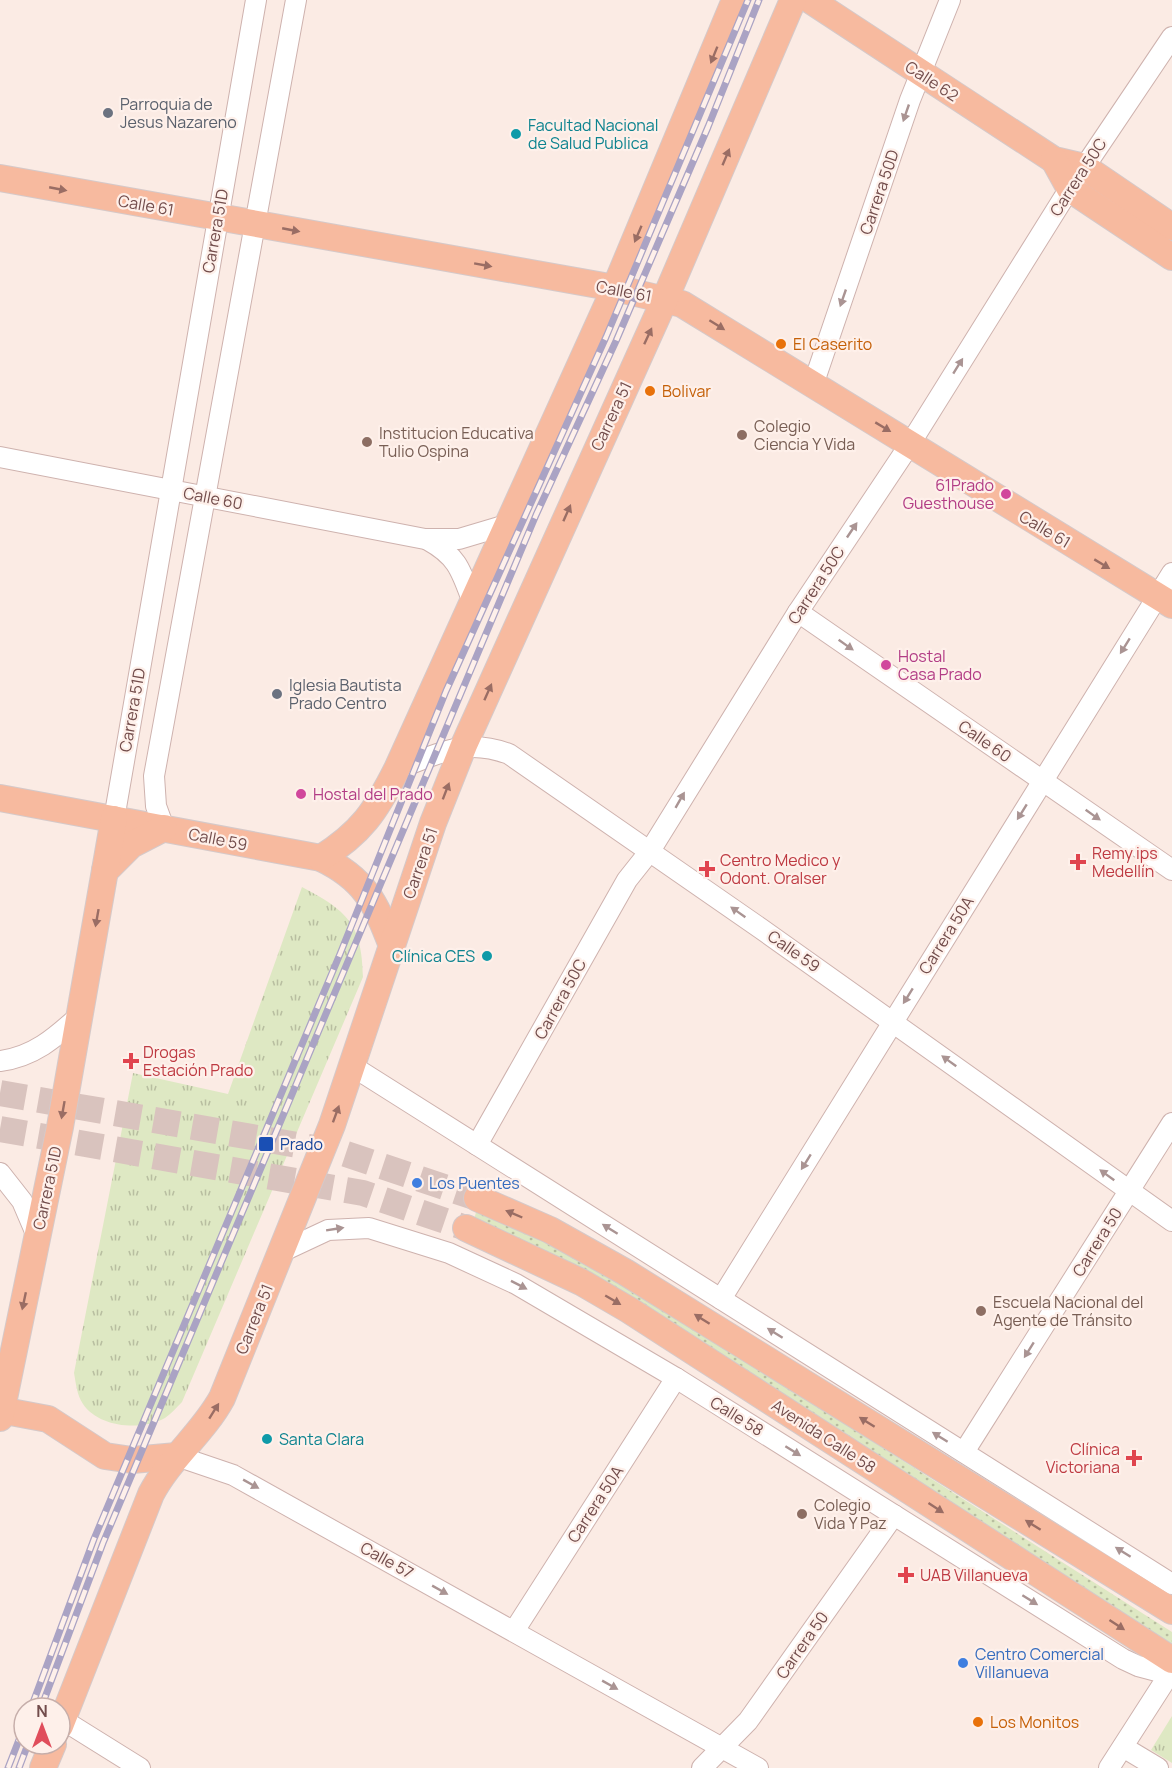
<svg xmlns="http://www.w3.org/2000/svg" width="1172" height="1768" viewBox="0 0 1172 1768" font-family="Manrope,sans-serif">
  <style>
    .grass { fill: url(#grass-dots) }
    .park { fill: url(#park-tufts) }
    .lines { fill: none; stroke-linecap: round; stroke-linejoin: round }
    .major-tunnel { stroke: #d9c3be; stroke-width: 26; stroke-dasharray: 26 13; stroke-linecap: butt }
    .minor-casing { stroke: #ceb2ae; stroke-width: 22 }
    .major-casing { stroke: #d5c9c9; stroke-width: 28 }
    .minor { stroke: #fff; stroke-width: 20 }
    .major { stroke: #f7ba9f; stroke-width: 26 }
    .rail-casing { stroke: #aaa3c4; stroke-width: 7 }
    .rail { stroke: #fef0ea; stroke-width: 4.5; stroke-dasharray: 14; stroke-linecap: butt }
    .oneway { fill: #9a6d64 }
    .oneway2 { fill: #aa9493 }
    .worship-dot { fill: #6b7280; stroke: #fef0ea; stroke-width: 2 }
    .culture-dot { fill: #0f9aa8; stroke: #fef0ea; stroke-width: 2 }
    .food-dot { fill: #e8710a; stroke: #fef0ea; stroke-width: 2 }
    .education-dot { fill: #8d6e63; stroke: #fef0ea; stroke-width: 2 }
    .hotel-dot { fill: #d1479c; stroke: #fef0ea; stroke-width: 2 }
    .health-dot { fill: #e0444e; stroke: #fef0ea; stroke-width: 2 }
    .transit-dot { fill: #1a4fb4; stroke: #fef0ea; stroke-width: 2 }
    .shop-dot { fill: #3f7fe0; stroke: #fef0ea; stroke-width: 2 }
    .labels { text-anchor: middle; stroke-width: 4.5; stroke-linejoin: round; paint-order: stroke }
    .street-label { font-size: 16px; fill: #724c4b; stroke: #fef0ea }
    .worship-label { font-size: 16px; fill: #5b616d; stroke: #fef0ea; text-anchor: start }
    .culture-label { font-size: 16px; fill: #0d838f; stroke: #fef0ea; text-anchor: start }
    .food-label { font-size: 16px; fill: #c56008; stroke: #fef0ea; text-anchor: start }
    .education-label { font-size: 16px; fill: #785e54; stroke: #fef0ea; text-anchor: start }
    .hotel-label { font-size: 16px; fill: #b23c85; stroke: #fef0ea; text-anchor: start }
    .health-label { font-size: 16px; fill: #be3a42; stroke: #fef0ea; text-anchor: start }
    .transit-label { font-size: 16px; fill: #164399; stroke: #fef0ea; text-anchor: start }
    .shop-label { font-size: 16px; fill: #366cbe; stroke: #fef0ea; text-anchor: start }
  </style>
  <defs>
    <pattern id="grass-dots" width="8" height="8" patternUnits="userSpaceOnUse" patternTransform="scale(1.5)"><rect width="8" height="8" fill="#dee8c3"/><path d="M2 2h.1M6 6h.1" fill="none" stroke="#b8bea0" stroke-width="1.8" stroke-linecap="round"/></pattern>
    <pattern id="park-tufts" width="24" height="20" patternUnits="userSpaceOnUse" patternTransform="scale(1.5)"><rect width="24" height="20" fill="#dee8c3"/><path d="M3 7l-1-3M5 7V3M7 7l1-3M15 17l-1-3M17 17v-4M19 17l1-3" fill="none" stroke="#b8bea0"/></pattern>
  </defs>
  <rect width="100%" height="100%" fill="#fbebe4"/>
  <!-- grass -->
  <path class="grass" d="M477,1208L580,1257L624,1283L1172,1632V1649L474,1220Z"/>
  <!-- park -->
  <g class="park">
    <path d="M302,887C347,911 362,923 363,977L182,1402C177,1407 171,1414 165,1418C142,1431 99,1428 83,1404C77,1395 76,1384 74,1373L133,1073L228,1094Z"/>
    <path d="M1172,1716V1763L1151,1750Z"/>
  </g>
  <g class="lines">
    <!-- major-tunnel -->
    <g class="major-tunnel">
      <path d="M0,1093L343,1153L477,1198"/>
      <path d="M0,1129L363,1193L466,1228"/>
    </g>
    <defs>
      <g id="minor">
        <path d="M813,385L910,100L950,0"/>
        <path d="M0,457L425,539H459L506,525"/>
        <path d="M428,540C457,556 461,570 472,600"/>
        <path d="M798,612L1172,870"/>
        <path d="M397,769C439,754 464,737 509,754L760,928L1172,1221"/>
        <path d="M114,819L256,0"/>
        <path d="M164,828L156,806L154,776L296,0"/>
        <path d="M0,1061C33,1057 55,1038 79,1016"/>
        <path d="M352,1066L1172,1584"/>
        <path d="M477,1145L627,880L650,851L798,612L910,444L1063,199L1172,37"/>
        <path d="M0,1173L22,1201L37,1236"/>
        <path d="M281,1252L328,1230L369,1228L449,1253L516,1284L676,1378L1123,1659L1138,1666L1172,1675"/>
        <path d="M721,1299L1172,573"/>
        <path d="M964,1452L1172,1123"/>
        <path d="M177,1456L233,1475L758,1768"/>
        <path d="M514,1631L676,1378"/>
        <path d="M63,1720L140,1768"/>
        <path d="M1123,1747L1158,1768"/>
        <path d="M702,1768L748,1721L894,1515"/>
        <path d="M1109,1768L1172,1670"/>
      </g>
      <g id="major">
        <path d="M810,0L1054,160L1084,167L1172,227"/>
        <path d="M1054,160L1070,189L1172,257"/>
        <path d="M0,178L615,288L682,304L1172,605"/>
        <path d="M0,798L321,858C365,879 375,902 392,946"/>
        <path d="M321,858C361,833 376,811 397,769L615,288L735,0"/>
        <path d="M105,871L131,845L164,828"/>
        <path d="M477,1198L550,1230L625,1272L1172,1611"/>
        <path d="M466,1228L581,1282L629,1310L1172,1660"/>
        <path d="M0,1410L48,1419L105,1456L132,1460L177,1456"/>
        <path d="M0,1418L60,1127L114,819"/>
        <path d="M60,1726L151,1494C170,1458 203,1433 222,1398L332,1125L433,823L464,745L665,299L793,0"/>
        <path d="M43,1768L53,1744"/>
      </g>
    </defs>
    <!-- minor casing -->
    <use href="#minor" class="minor-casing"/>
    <!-- major casing -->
    <use href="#major" class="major-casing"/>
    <!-- minor -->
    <use href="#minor" class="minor"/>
    <!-- major -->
    <use href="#major" class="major"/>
    <defs>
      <g id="rail">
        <path d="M31,1708L94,1539L340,954L446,691L606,337L748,0"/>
        <path d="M41,1708L103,1543L536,515L616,341L708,127L759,0"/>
        <path d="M8,1768L24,1727"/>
        <path d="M19,1768L28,1744"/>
      </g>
    </defs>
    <!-- rail casing -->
    <use href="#rail" class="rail-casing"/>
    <!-- rail -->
    <use href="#rail" class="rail"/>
  </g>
  <!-- one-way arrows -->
  <defs><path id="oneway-solid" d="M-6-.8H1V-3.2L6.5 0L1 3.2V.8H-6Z" transform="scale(1.5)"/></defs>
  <g class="oneway">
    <use href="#oneway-solid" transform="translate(714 55) rotate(112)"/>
    <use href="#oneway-solid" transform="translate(726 157) rotate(-67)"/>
    <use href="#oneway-solid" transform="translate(58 189) rotate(11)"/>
    <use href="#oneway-solid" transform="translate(291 230) rotate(11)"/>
    <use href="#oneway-solid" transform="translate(638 234) rotate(113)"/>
    <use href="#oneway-solid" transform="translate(483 265) rotate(10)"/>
    <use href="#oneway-solid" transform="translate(717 325) rotate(32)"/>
    <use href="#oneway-solid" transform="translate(648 336) rotate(-65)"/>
    <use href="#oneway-solid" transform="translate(883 427) rotate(31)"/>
    <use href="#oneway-solid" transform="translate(567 513) rotate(-66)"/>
    <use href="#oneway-solid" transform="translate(1102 564) rotate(31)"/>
    <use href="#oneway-solid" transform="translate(488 692) rotate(-66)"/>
    <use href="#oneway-solid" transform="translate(446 791) rotate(-69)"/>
    <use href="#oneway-solid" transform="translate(97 918) rotate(100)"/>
    <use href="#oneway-solid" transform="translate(63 1110) rotate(100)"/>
    <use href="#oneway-solid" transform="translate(336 1114) rotate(-70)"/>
    <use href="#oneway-solid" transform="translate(514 1214) rotate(-157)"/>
    <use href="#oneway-solid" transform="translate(613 1300) rotate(30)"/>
    <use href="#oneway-solid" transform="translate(24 1301) rotate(102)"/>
    <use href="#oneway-solid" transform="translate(702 1319) rotate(-148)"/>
    <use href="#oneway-solid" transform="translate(214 1411) rotate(-58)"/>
    <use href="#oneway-solid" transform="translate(867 1422) rotate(-148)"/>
    <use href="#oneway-solid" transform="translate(936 1508) rotate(33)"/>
    <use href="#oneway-solid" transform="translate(1033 1525) rotate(-148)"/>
    <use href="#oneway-solid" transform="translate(1117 1625) rotate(33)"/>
  </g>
  <g class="oneway2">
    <use href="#oneway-solid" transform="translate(906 113) rotate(109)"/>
    <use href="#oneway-solid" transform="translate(843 298) rotate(109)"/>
    <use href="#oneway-solid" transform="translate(958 366) rotate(-58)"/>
    <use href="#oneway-solid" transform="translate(852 530) rotate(-56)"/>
    <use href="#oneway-solid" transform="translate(846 645) rotate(35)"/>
    <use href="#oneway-solid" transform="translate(1125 646) rotate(122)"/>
    <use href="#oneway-solid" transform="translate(680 800) rotate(-60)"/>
    <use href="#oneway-solid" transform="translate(1022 812) rotate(122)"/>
    <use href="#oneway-solid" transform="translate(1093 815) rotate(35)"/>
    <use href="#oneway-solid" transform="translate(738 912) rotate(-145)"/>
    <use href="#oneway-solid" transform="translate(908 996) rotate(122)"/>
    <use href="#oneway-solid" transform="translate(949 1061) rotate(-144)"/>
    <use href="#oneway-solid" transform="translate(806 1162) rotate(122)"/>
    <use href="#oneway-solid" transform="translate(1107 1175) rotate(-144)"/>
    <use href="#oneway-solid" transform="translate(335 1229) rotate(-9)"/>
    <use href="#oneway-solid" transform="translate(610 1229) rotate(-148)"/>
    <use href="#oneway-solid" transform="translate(519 1285) rotate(27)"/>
    <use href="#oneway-solid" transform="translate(775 1333) rotate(-148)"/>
    <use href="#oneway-solid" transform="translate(1029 1350) rotate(122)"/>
    <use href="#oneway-solid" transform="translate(940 1437) rotate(-148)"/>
    <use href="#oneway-solid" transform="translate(793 1451) rotate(32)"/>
    <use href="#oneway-solid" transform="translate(251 1484) rotate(29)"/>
    <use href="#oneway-solid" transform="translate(1123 1552) rotate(-148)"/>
    <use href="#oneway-solid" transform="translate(440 1590) rotate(29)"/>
    <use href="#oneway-solid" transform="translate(1030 1600) rotate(32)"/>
    <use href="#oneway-solid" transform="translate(610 1685) rotate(29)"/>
  </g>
  <!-- markers -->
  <g class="worship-dot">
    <circle cx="108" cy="113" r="6"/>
    <circle cx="277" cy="694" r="6"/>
  </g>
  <g class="culture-dot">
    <circle cx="516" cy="134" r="6"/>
    <circle cx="487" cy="956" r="6"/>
    <circle cx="267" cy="1439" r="6"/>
  </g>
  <g class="food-dot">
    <circle cx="781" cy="344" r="6"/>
    <circle cx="650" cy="391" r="6"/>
    <circle cx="978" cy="1722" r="6"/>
  </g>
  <g class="education-dot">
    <circle cx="742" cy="435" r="6"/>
    <circle cx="367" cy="442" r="6"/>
    <circle cx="981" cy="1311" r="6"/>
    <circle cx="802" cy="1514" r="6"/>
  </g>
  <g class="hotel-dot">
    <circle cx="1006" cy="494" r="6"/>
    <circle cx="886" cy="665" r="6"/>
    <circle cx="301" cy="794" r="6"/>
  </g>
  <g class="health-dot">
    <path d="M1075 853h6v6h6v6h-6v6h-6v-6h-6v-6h6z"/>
    <path d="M704 860h6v6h6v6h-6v6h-6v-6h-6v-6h6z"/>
    <path d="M128 1052h6v6h6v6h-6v6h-6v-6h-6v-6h6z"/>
    <path d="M1131 1449h6v6h6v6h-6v6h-6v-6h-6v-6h6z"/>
    <path d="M903 1566h6v6h6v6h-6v6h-6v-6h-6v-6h6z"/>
  </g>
  <rect class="transit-dot" x="258" y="1136" width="16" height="16" rx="3"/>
  <g class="shop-dot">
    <circle cx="417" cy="1183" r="6"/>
    <circle cx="963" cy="1663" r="6"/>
  </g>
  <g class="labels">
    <!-- street labels -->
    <g class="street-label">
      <text transform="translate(932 81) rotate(33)" y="6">Calle 62</text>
      <text transform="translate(1078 177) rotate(-57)" y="6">Carrera 50C</text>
      <text transform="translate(879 192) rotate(-71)" y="6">Carrera 50D</text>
      <text transform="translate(146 205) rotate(10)" y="6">Calle 61</text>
      <text transform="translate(215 231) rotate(-80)" y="6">Carrera 51D</text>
      <text transform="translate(624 291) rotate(11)" y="6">Calle 61</text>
      <text transform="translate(611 416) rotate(-65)" y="6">Carrera 51</text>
      <text transform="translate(213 498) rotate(11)" y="6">Calle 60</text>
      <text transform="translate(1045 529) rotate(31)" y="6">Calle 61</text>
      <text transform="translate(816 585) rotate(-57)" y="6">Carrera 50C</text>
      <text transform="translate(132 710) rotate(-80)" y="6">Carrera 51D</text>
      <text transform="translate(985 741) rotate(35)" y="6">Calle 60</text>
      <text transform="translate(218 839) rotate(11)" y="6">Calle 59</text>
      <text transform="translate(420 863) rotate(-71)" y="6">Carrera 51</text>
      <text transform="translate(946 935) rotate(-58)" y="6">Carrera 50A</text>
      <text transform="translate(794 951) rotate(35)" y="6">Calle 59</text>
      <text transform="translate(560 999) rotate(-61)" y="6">Carrera 50C</text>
      <text transform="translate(47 1188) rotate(-78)" y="6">Carrera 51D</text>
      <text transform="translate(1097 1242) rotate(-58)" y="6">Carrera 50</text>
      <text transform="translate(254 1319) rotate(-68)" y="6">Carrera 51</text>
      <text transform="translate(737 1416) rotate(32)" y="6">Calle 58</text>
      <text transform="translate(824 1436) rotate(33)" y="6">Avenida Calle 58</text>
      <text transform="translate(595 1504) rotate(-57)" y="6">Carrera 50A</text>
      <text transform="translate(387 1560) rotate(29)" y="6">Calle 57</text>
      <text transform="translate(802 1645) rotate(-55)" y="6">Carrera 50</text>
    </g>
    <!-- worship labels -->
    <g class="worship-label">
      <text x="120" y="110">Parroquia de<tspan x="120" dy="18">Jesus Nazareno</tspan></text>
      <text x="289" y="691">Iglesia Bautista<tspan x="289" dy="18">Prado Centro</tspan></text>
    </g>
    <!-- culture labels -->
    <g class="culture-label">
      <text x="528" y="131">Facultad Nacional<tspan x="528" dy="18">de Salud Publica</tspan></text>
      <text x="475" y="962" text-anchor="end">Clínica CES</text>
      <text x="279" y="1445">Santa Clara</text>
    </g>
    <!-- food labels -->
    <g class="food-label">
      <text x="793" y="350">El Caserito</text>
      <text x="662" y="397">Bolivar</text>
      <text x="990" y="1728">Los Monitos</text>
    </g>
    <!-- education labels -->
    <g class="education-label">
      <text x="754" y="432">Colegio<tspan x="754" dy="18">Ciencia Y Vida</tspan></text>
      <text x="379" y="439">Institucion Educativa<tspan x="379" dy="18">Tulio Ospina</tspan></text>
      <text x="993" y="1308">Escuela Nacional del<tspan x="993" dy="18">Agente de Tránsito</tspan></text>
      <text x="814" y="1511">Colegio<tspan x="814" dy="18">Vida Y Paz</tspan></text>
    </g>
    <!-- hotel labels -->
    <g class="hotel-label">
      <text x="994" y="491" text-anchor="end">61Prado<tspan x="994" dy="18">Guesthouse</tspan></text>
      <text x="898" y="662">Hostal<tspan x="898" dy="18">Casa Prado</tspan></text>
      <text x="313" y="800">Hostal del Prado</text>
    </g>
    <!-- health labels -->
    <g class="health-label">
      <text x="1092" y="859">Remy ips<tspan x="1092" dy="18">Medellín</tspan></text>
      <text x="720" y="866">Centro Medico y<tspan x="720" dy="18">Odont. Oralser</tspan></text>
      <text x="143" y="1058">Drogas<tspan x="143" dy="18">Estación Prado</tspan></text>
      <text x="1120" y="1455" text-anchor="end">Clínica<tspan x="1120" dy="18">Victoriana</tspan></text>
      <text x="920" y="1581">UAB Villanueva</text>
    </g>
    <!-- transit labels -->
    <g class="transit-label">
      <text x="280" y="1150">Prado</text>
    </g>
    <!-- shop labels -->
    <g class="shop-label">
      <text x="429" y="1189">Los Puentes</text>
      <text x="975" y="1660">Centro Comercial<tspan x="975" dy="18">Villanueva</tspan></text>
    </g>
  </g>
  <!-- north arrow -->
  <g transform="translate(42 1726)"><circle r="28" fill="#fef0ea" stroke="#c6aeaa" stroke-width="1.5"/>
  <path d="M0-4.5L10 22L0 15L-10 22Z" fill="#e04e5c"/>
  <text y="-9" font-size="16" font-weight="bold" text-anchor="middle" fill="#724c4b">N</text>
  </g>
</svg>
